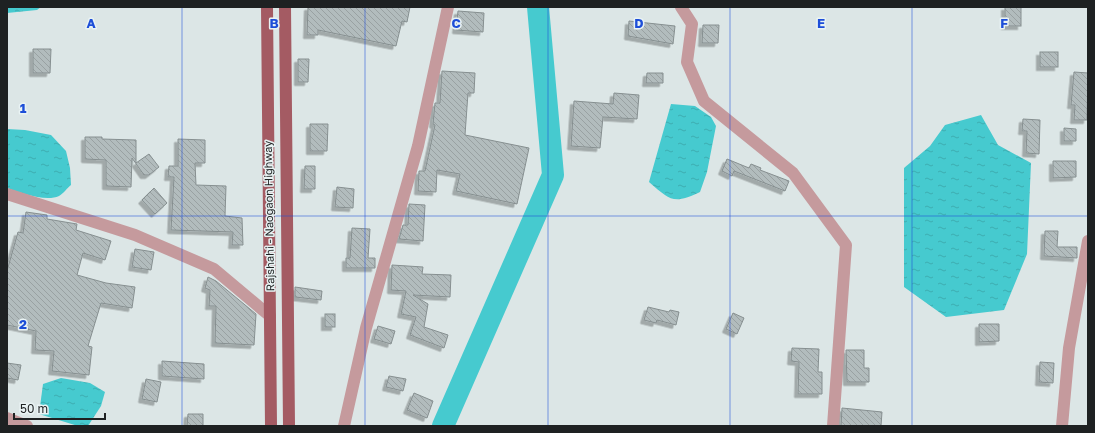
<svg xmlns="http://www.w3.org/2000/svg" width="1095" height="433" viewBox="0 0 1095 433" font-family="'Golos Text',sans-serif">
  <style>
    .water { fill: url(#water-ripples) }
    .lines { fill: none; stroke-linecap: round; stroke-linejoin: round }
    .river { stroke: #46cacf; stroke-width: 22 }
    .building { fill: url(#building-back-hatch); stroke: #868f90; filter: url(#shadow) }
    .minor { stroke: #c59a9d; stroke-width: 12 }
    .primary { stroke: #a45b63; stroke-width: 12 }
    .grid { fill: none; stroke: #1d4ed8; stroke-width: 1; stroke-opacity: 0.55 }
    .labels { text-anchor: middle; stroke-width: 3; stroke-linejoin: round; paint-order: stroke }
    .street-label { font-size: 11px; fill: #1e2122; stroke: #e9f3f4 }
    .grid-label { font-size: 13px; text-anchor: middle; font-weight: bold; fill: #1d4ed8; stroke: #e9f3f4; stroke-width: 3; stroke-linejoin: round; paint-order: stroke }
  </style>
  <defs>
    <pattern id="water-ripples" width="26" height="14" patternUnits="userSpaceOnUse"><rect width="26" height="14" fill="#46cacf"/><path d="M2 4q2-2 4 0t4 0M15 11q2-2 4 0t4 0" fill="none" stroke="#3dadb1"/></pattern>
    <pattern id="building-back-hatch" width="6" height="6" patternUnits="userSpaceOnUse"><rect width="6" height="6" fill="#b2bcbd"/><path d="M-1 5l2 2M0 0l6 6M5-1l2 2" fill="none" stroke="#99a1a2"/></pattern>
    <filter id="shadow"><feDropShadow dx="-3.5" dy="3.5" stdDeviation="0" flood-color="#0004"/></filter>
  </defs>
  <rect width="100%" height="100%" fill="#dce6e6"/>
  <!-- water -->
  <g class="water">
    <path d="M7,7H41L37,10L7,13Z"/>
    <path d="M671,104L695,106L711,117L716,126L707,172L700,192C673,205 670,200 649,182Z"/>
    <path d="M981,115L998,145L1031,163L1027,254L1004,310L946,317L904,287V168L930,146L945,125Z"/>
    <path d="M7,129L25,130L51,135L66,151L70,168L71,185C67,188 63,194 59,196C46,202 20,193 7,188Z"/>
    <path d="M61,378L90,383L105,392L101,406L88,426H78L39,414L43,384Z"/>
  </g>
  <g class="lines">
    <!-- river -->
    <path class="river" d="M443,426L553,175L538,7"/>
  </g>
  <!-- building -->
  <g class="building">
    <path d="M308,7H410L407,22L402,21L396,46L318,30V35H307Z"/>
    <rect x="1005" y="7" width="16" height="19"/>
    <path d="M458,11L484,13L483,32L456,30Z"/>
    <path d="M629,21L675,26L673,44L628,36Z"/>
    <path d="M703,25H719L718,43H702Z"/>
    <path d="M33,49H51L50,73H33Z"/>
    <rect x="1040" y="52" width="18" height="15"/>
    <path d="M298,59H309L308,82H298Z"/>
    <path d="M442,71L475,73L474,93H468L465,135L529,148L517,204L456,191L460,174L437,170L436,192L418,191L419,171H425L435,125L433,124L435,103H440Z"/>
    <path d="M1074,72L1088,73L1087,120H1074L1075,105H1071Z"/>
    <path d="M647,73H663V83H646Z"/>
    <path d="M614,93L639,95L637,119L603,117L600,148L571,146L574,101L613,104Z"/>
    <path d="M1023,119L1040,120L1039,154L1026,153L1027,131H1022Z"/>
    <path d="M310,124H328L327,151H310Z"/>
    <path d="M1064,128L1076,129V141H1064Z"/>
    <path d="M85,137H102V139L136,140V163L149,154L159,167L149,175H144L132,158L131,187L106,186V160L85,159Z"/>
    <path d="M178,139L205,140V163H195L196,185L226,186L225,216L242,218L243,245H232L233,232L171,230L174,177H168L169,166H178Z"/>
    <path d="M727,159L749,168L751,164L761,168L760,170L789,181L785,191L734,171L732,176L722,171Z"/>
    <path d="M1053,161H1076V177L1053,178Z"/>
    <path d="M305,166H315V189H304Z"/>
    <path d="M337,187L354,189L353,208L335,207Z"/>
    <path d="M154,188L167,203L155,214L142,200Z"/>
    <path d="M409,204L425,205L423,241L399,239L403,225H408Z"/>
    <path d="M26,212L47,215V219L77,224L76,230L111,241L105,260L83,253L77,275L106,283L135,287L132,308L101,303L88,346L92,347L89,375L52,371L54,351L35,350L36,331L7,325V271L18,232L23,233Z"/>
    <path d="M352,228L370,229L368,258H375V268H346V258H350Z"/>
    <path d="M1045,231H1058L1057,247H1077V258L1044,256Z"/>
    <path d="M135,249L154,252L151,270L132,267Z"/>
    <path d="M392,265L423,267L422,274L451,275L450,297L413,295L428,304L424,327L448,335L444,348L410,335L416,317L401,314L406,291L391,290Z"/>
    <path d="M208,277L216,281L256,314L254,345L215,343L216,306H209L210,290L205,288Z"/>
    <path d="M295,287L322,291L321,300L295,297Z"/>
    <path d="M648,307L669,312L670,310L679,312L676,325L657,320L656,323L644,320Z"/>
    <path d="M733,313L744,318L737,334L726,329Z"/>
    <rect x="325" y="314" width="10" height="13"/>
    <path d="M979,324H999V341L979,342Z"/>
    <path d="M378,326L395,331L391,344L374,339Z"/>
    <path d="M792,348L819,349L818,372H822V394H798L799,362L791,361Z"/>
    <path d="M846,350H864V368H869V382H847Z"/>
    <path d="M162,361L204,364V379L162,376Z"/>
    <path d="M1040,362L1054,363L1053,383L1039,382Z"/>
    <path d="M7,363L21,365L18,380L7,378Z"/>
    <path d="M389,376L406,379L403,391L386,387Z"/>
    <path d="M146,379L161,382L157,402L142,399Z"/>
    <path d="M414,393L433,401L427,418L407,410Z"/>
    <path d="M842,408L882,412L881,426H841Z"/>
    <path d="M188,414H203V426H187Z"/>
  </g>
  <g class="lines">
    <!-- minor -->
    <g class="minor">
      <path d="M681,7L692,24L687,62L704,101L793,173L846,245L833,426"/>
      <path d="M7,194L135,235L214,269L270,316"/>
      <path d="M7,418L27,426"/>
      <path d="M344,426L366,328L418,146L448,7"/>
      <path d="M1062,426L1069,348L1088,241"/>
    </g>
    <!-- primary -->
    <g class="primary">
      <path d="M267,7L271,426"/>
      <path d="M285,7L289,426"/>
    </g>
  </g>
  <!-- grid -->
  <path class="grid" d="M182,7V426M365,7V426M548,7V426M730,7V426M912,7V426M7,216H1088"/>
  <g class="labels">
    <!-- street labels -->
    <g class="street-label">
      <text transform="translate(269 216) rotate(-91)" y="4">Rajshahi - Naogaon Highway</text>
    </g>
  </g>
  <g class="grid-label">
    <text x="91" y="28">A</text>
    <text x="274" y="28">B</text>
    <text x="456" y="28">C</text>
    <text x="639" y="28">D</text>
    <text x="821" y="28">E</text>
    <text x="1004" y="28">F</text>
    <text x="23" y="113">1</text>
    <text x="23" y="329">2</text>
  </g>
  <!-- border -->
  <rect width="1095" height="433" fill="none" stroke="#1e2122" stroke-width="16"/>
  <!-- scale -->
  <path d="M14 413v6h91v-6" fill="none" stroke="#1e2122" stroke-width="2"/>
  <text x="20" y="413" font-size="12" fill="#1e2122" stroke="#e9f3f4" stroke-width="3" paint-order="stroke">50 m</text>
</svg>
